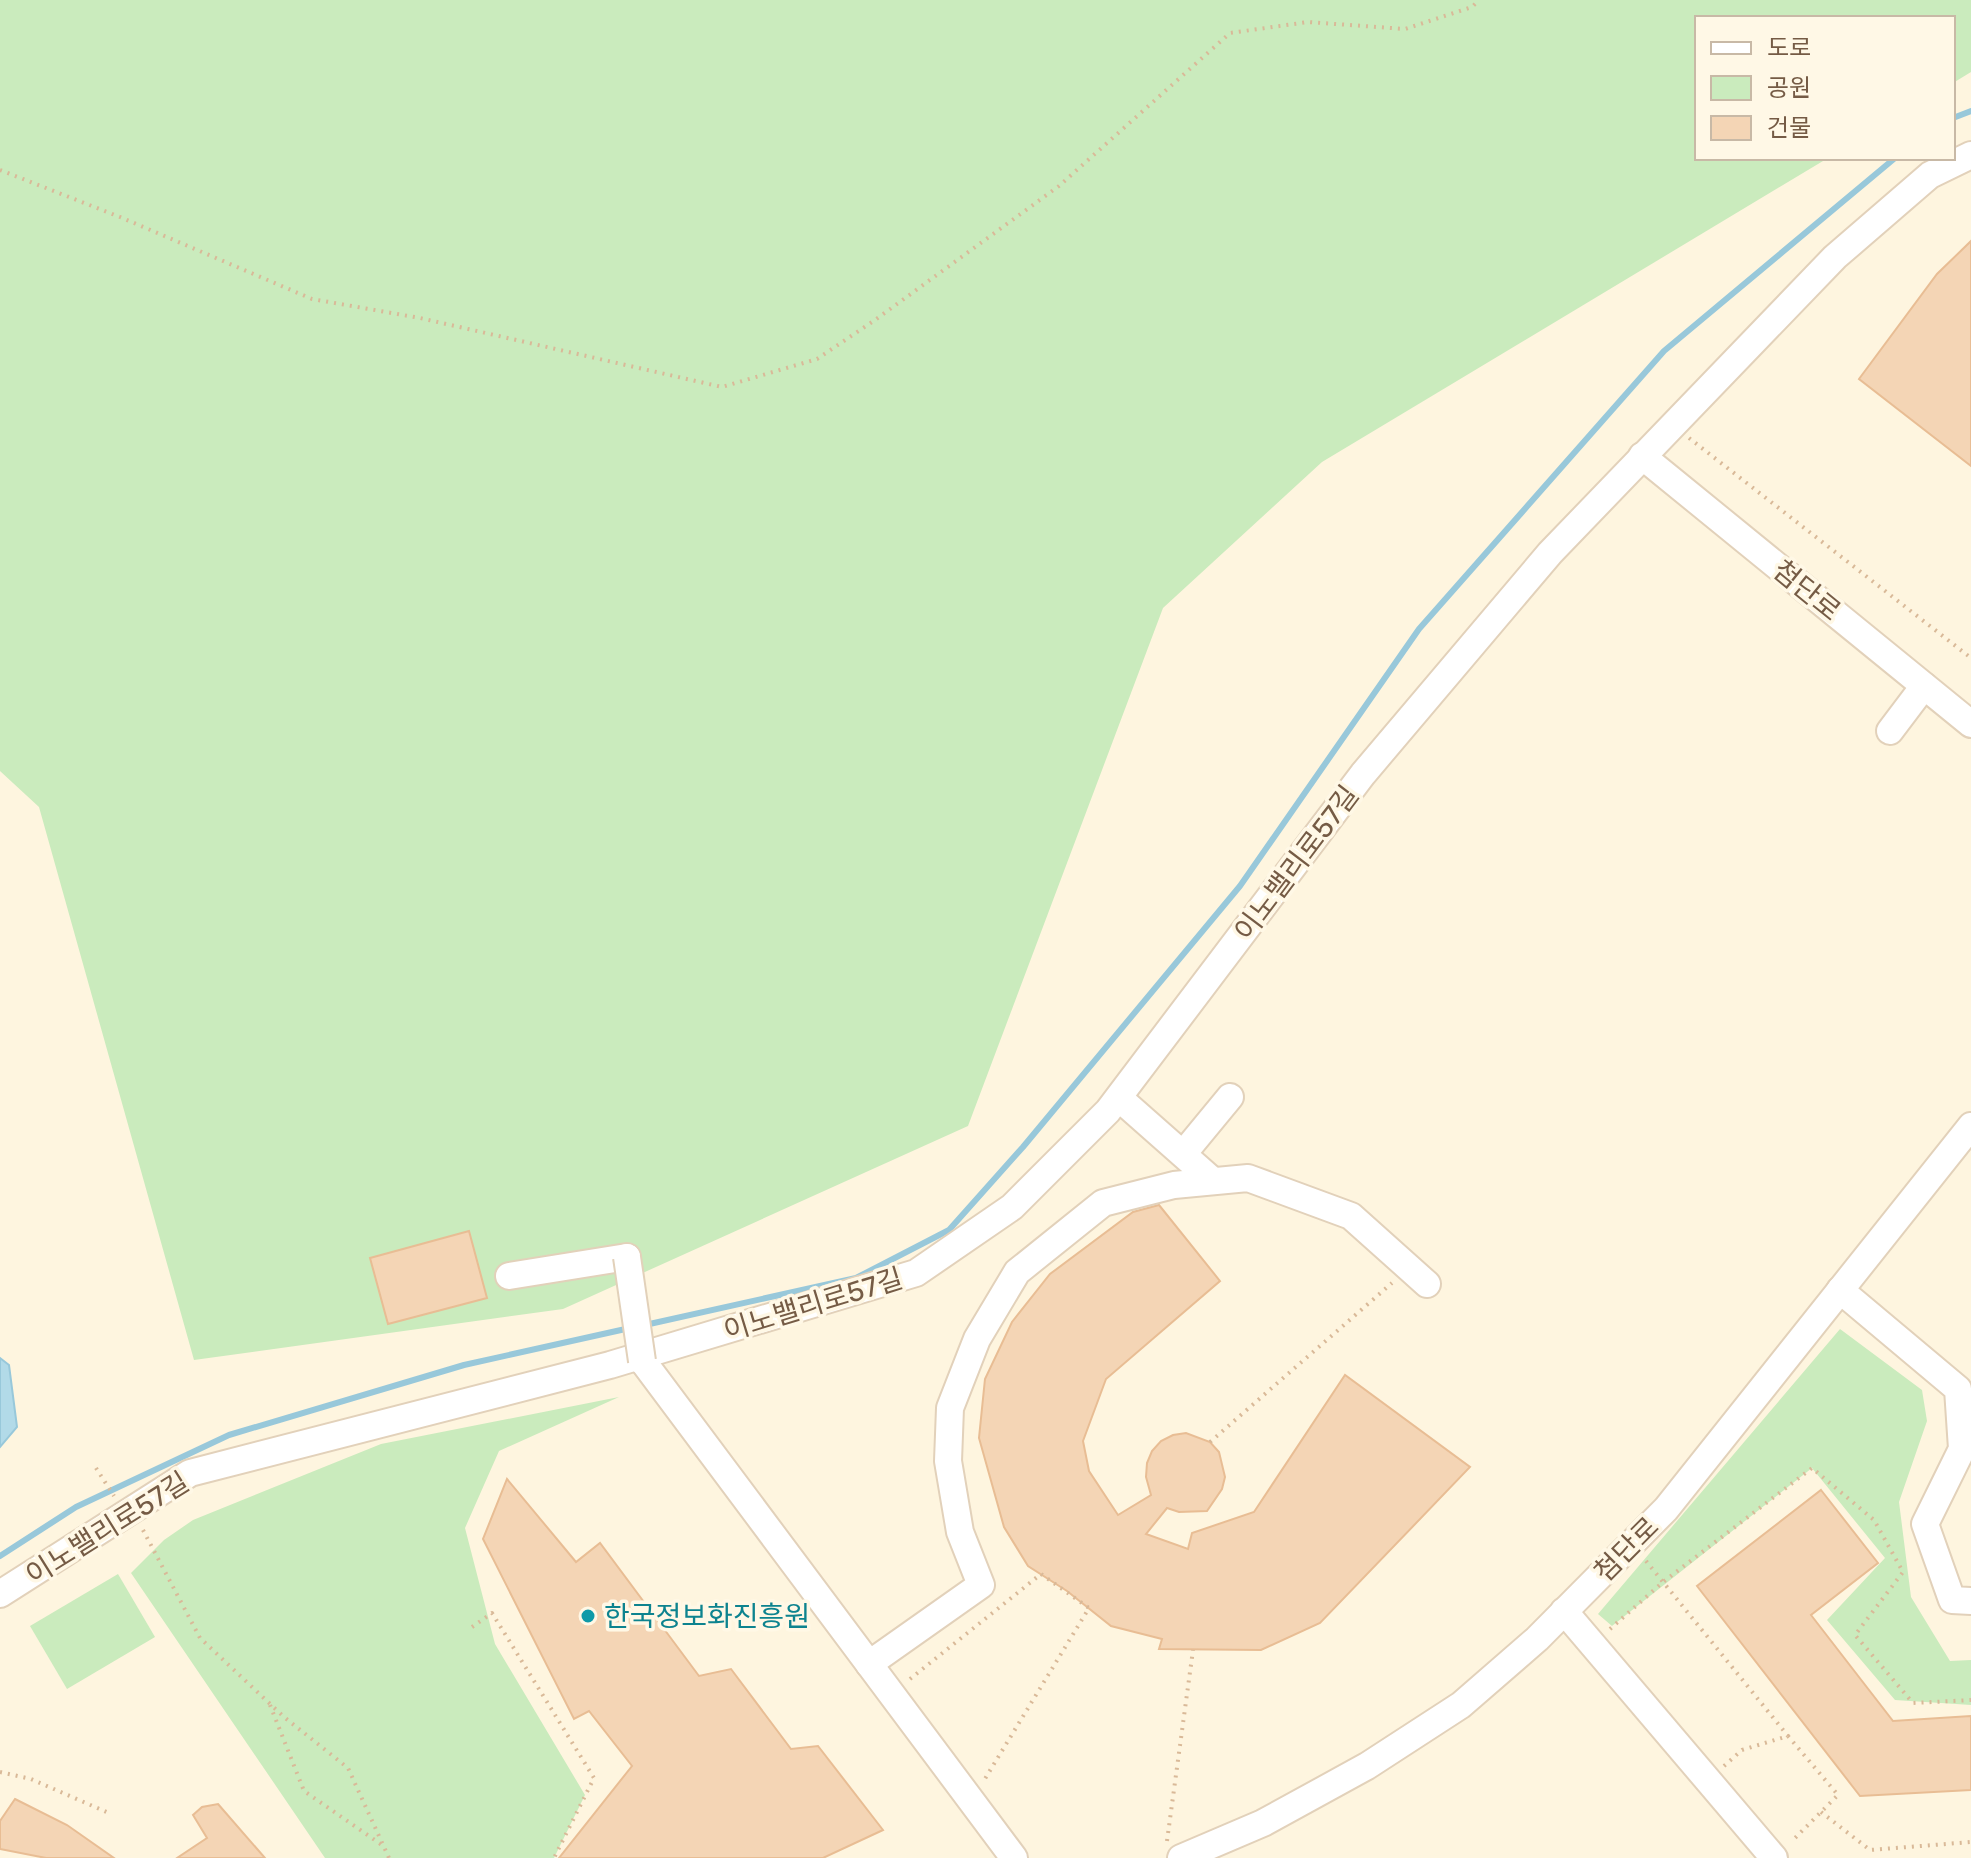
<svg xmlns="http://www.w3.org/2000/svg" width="1971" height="1858" viewBox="0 0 1971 1858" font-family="Rubik,'Noto Sans KR',sans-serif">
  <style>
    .green { fill: #caebbd }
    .water { fill: #b2dae8; stroke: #98c8da; stroke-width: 2 }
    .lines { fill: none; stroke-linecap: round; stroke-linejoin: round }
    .stream { stroke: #98c8da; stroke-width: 6 }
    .building { fill: #f4d5b5; stroke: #e8bd94; stroke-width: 2 }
    .minor-casing { stroke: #e2d1ba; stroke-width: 30 }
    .path { stroke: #d9b998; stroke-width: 4; stroke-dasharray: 2 6; stroke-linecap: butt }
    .minor { stroke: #fff; stroke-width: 26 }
    .minor-bridge-casing { stroke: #e2d1ba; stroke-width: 30; stroke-linecap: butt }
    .minor-bridge { stroke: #fff; stroke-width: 26 }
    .culture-dot { fill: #0f9aa8; stroke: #fff8e6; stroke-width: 3 }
    .labels { text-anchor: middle; stroke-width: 7; stroke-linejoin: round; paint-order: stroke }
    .street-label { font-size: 28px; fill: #755b45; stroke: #fff8e6 }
    .culture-label { font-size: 28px; fill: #0d838f; stroke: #fff8e6; text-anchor: start }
  </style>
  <rect width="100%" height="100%" fill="#fef5df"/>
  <!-- green -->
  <g class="green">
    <path d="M0,0H1971V72L1953,83V18H1697V158H1828L1322,462L1163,608L968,1126L563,1309L194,1360L39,807L0,771Z"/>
    <path d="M1840,1329L1922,1390L1927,1421L1899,1502L1911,1597L1950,1661L1971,1660V1705L1895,1700L1827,1620L1885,1558L1812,1468L1612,1626L1598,1614Z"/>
    <path d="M619,1397L499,1451L465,1528L495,1644L585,1795L554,1858H325L131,1573L164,1540L193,1520L381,1444Z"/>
    <path d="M118,1574L155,1637L67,1689L30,1626Z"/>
  </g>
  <!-- water -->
  <path class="water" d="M0,1358L9,1365L17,1427L0,1447Z"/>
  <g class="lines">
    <!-- stream -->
    <g class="stream">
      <path d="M1953,118L1971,111"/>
      <path d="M645,1325L856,1278L949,1230L1023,1147L1240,886L1419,629L1664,351L1895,158"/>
      <path d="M0,1556L76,1507L229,1435L464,1365L630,1328"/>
    </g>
  </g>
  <!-- building -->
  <g class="building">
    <path d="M1971,241V466L1859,379L1937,274Z"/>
    <path d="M1159,1205L1220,1281L1106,1379L1083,1441L1089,1471L1118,1515L1151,1495L1146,1477L1147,1463L1152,1451L1161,1441L1173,1435L1186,1433L1210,1442L1219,1452L1225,1477L1222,1489L1207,1511L1179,1512L1167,1508L1146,1534L1188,1549L1192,1533L1254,1512L1345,1375L1470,1467L1320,1623L1261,1650L1159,1649L1162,1639L1111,1626L1067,1591L1028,1566L1004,1527L979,1438L985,1379L1012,1322L1050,1274L1133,1212Z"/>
    <path d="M469,1231L487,1298L388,1324L370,1258Z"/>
    <path d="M507,1479L576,1562L600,1543L699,1676L731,1669L791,1749L818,1746L883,1830L823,1858H559L632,1766L589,1711L574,1719L483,1539Z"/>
    <path d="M1821,1490L1878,1563L1811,1615L1893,1721L1971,1716V1790L1860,1796L1697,1586Z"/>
    <path d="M15,1799L67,1825L114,1858H46L0,1849V1821Z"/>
    <path d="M218,1804L265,1858H177L207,1838L193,1815L202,1807Z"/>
  </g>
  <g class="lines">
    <defs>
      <g id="minor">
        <path d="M1642,456L1971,724"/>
        <path d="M1890,731L1924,686"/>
        <path d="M1119,1098L1213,1181"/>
        <path d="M1183,1154L1230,1097"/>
        <path d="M509,1276L627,1257"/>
        <path d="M1840,1290L1958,1389L1962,1449L1925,1524L1952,1600L1971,1601"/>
        <path d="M639,1356L1014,1858"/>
        <path d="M0,1594L190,1473L610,1365L916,1273L1012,1207L1108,1111L1363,774L1550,553L1835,257L1930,175L1971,155"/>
        <path d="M1564,1611L1774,1858"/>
        <path d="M869,1664L981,1585L960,1532L948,1461L950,1408L977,1339L1017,1272L1103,1203L1174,1185L1248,1178L1351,1216L1427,1284"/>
        <path d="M1181,1858L1263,1823L1367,1766L1461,1705L1537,1639L1666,1509L1971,1126"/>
      </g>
    </defs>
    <!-- minor casing -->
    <use href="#minor" class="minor-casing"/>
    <!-- path -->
    <g class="path">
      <path d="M0,170L120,217L312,299L420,318L722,387L817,359L875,320L1059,186L1230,33L1308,22L1405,29L1472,7L1479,0"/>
      <path d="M1689,438L1971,658"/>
      <path d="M1210,1442L1392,1283"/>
      <path d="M96,1468L114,1496"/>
      <path d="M143,1530L200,1638L284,1717L348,1768L389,1858"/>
      <path d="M1646,1561L1788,1736"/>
      <path d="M472,1627L492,1613L594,1778L554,1858"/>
      <path d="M1610,1629L1663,1582L1812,1468L1874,1520L1903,1572L1855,1635L1913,1703L1971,1700"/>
      <path d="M910,1679L1041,1574L1089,1608L983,1782"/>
      <path d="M270,1705L304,1791L382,1845"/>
      <path d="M1724,1766L1742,1750L1788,1736L1838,1795L1791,1842"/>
      <path d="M0,1772L31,1779L111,1814"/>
      <path d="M1821,1812L1870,1850L1971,1842"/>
      <path d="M1167,1841L1193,1650"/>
    </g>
    <!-- minor -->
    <use href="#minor" class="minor"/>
    <defs>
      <path id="minor-bridge" d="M627,1257L642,1361"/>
    </defs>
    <!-- minor-bridge casing -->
    <use href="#minor-bridge" class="minor-bridge-casing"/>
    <!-- minor-bridge -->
    <use href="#minor-bridge" class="minor-bridge"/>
  </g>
  <!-- markers -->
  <circle class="culture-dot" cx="588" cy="1616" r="8"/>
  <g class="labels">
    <!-- street labels -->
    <g class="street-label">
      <text transform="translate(1807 590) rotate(39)" y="10">첨단로</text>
      <text transform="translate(1296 863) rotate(-53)" y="10">이노밸리로57길</text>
      <text transform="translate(813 1304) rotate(-17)" y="10">이노밸리로57길</text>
      <text transform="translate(107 1528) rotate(-32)" y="10">이노밸리로57길</text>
      <text transform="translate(1626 1549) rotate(-45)" y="10">첨단로</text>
    </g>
    <!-- culture labels -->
    <g class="culture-label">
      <text x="604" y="1626">한국정보화진흥원</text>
    </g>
  </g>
  <!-- legend -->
  <rect x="1695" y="16" width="260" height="144" fill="#fff8e6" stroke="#c8b9a6" stroke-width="2"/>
  <rect x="1711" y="42" width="40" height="12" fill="#ffffff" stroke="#c8b9a6" stroke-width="2"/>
  <text x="1767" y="56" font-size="24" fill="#755b45">도로</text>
  <rect x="1711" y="76" width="40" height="24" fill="#caebbd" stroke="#c8b9a6" stroke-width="2"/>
  <text x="1767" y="96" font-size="24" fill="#755b45">공원</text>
  <rect x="1711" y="116" width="40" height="24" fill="#f4d5b5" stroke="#c8b9a6" stroke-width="2"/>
  <text x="1767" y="136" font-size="24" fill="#755b45">건물</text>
</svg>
